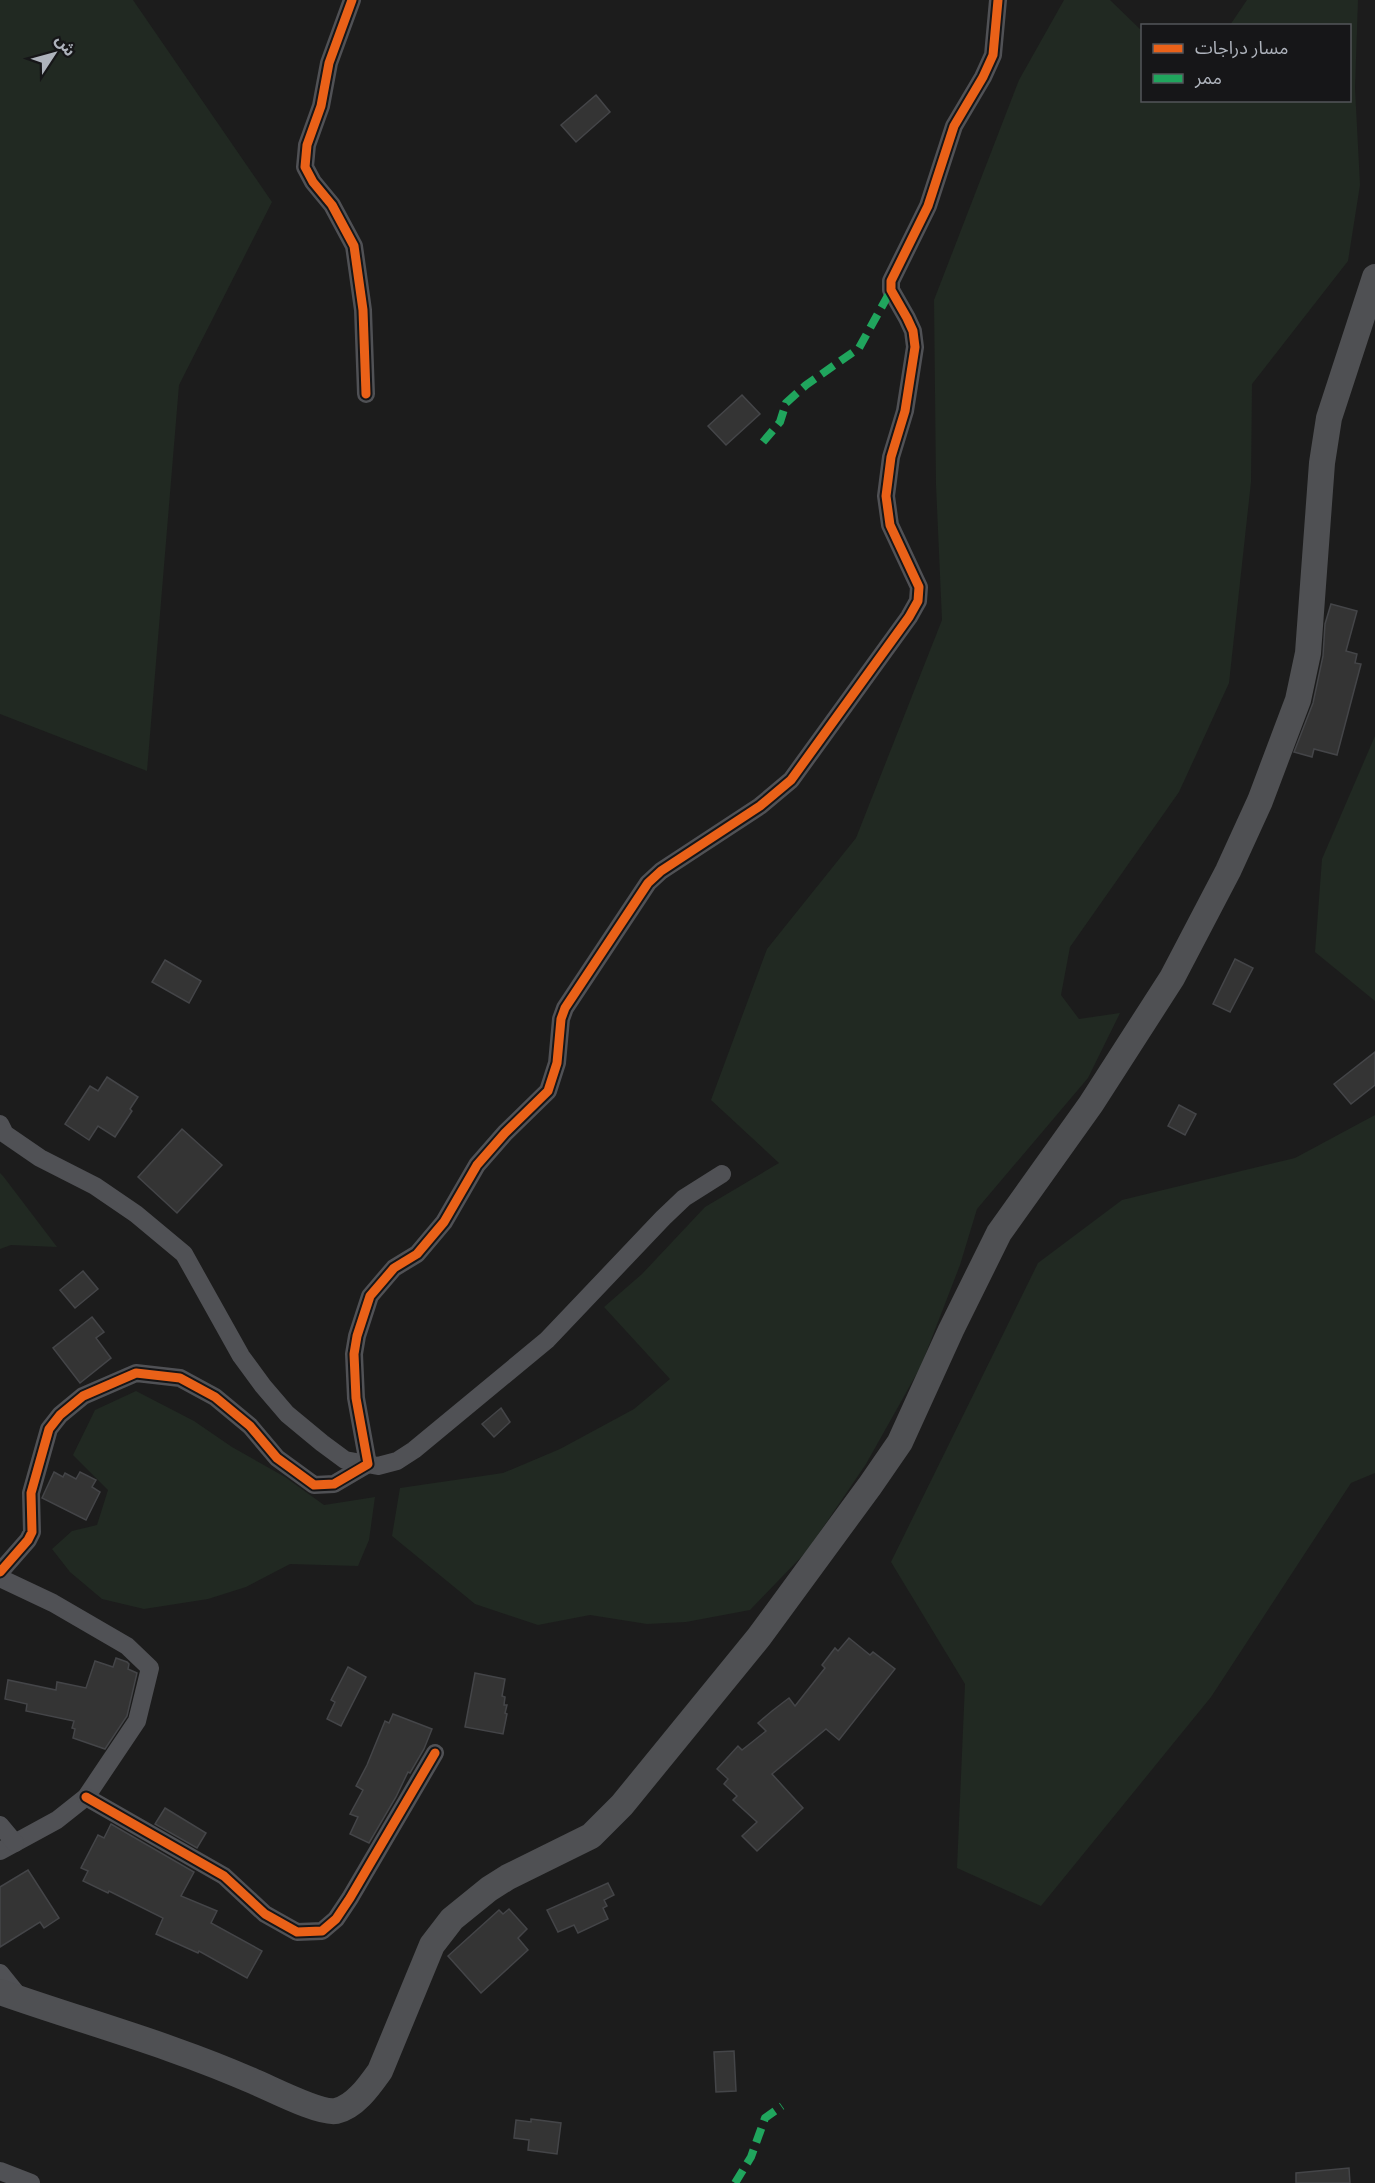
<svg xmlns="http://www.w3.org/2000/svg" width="1375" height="2183" viewBox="0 0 1375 2183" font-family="Cabin,'Noto Sans Arabic',sans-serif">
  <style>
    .green { fill: #212922 }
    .building { fill: #343434; stroke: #444548; stroke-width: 1.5 }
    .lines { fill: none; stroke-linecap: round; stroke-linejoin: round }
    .minor { stroke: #505155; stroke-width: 18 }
    .secondary { stroke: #4f5053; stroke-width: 26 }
    .quiet { stroke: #20a55d; stroke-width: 8; stroke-dasharray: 15 8; stroke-linecap: butt }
    .cycleway-casing { stroke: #161618; stroke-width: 13 }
    .cycleway { stroke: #ea6118; stroke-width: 9 }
  </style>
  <rect width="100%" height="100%" fill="#1c1c1c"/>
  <!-- green -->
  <g class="green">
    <path d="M0,0H133L272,202L179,385L147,771L0,714Z"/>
    <path d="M1064,0H1110L1142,31V100H1350V26L1230,25L1247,0H1358L1355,88L1360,185L1348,261L1252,384L1251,482L1229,683L1179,792L1070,947L1061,995L1079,1019L1120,1013L1088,1078L977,1209L960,1265L921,1366L866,1464L807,1551L750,1610L686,1622L647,1624L590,1615L538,1625L475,1604L392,1536L400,1488L503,1473L560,1449L634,1409L670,1379L604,1307L642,1274L705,1207L779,1163L711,1100L767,949L856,838L942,620L936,485L934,300L1019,80Z"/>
    <path d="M1375,736V1001L1315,952L1322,859Z"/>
    <path d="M1375,1115V1473L1351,1483L1211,1697L1041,1906L957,1868L965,1684L891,1562L1038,1263L1122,1200L1295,1158Z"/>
    <path d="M0,1173L3,1176L57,1247L11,1245L0,1249Z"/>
    <path d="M136,1391L194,1421L232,1447L285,1477L324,1505L375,1497L369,1540L358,1566L290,1564L246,1587L208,1599L144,1609L102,1599L70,1572L52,1549L72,1531L97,1525L108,1490L73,1455L95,1410Z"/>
  </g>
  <!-- building -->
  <g class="building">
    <path d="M596,95L610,112L576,142L561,125Z"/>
    <path d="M742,395L760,414L726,445L708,426Z"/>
    <path d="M1331,604L1357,611L1346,651L1357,654L1355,663L1361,664L1337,755L1314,749L1312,757L1294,752L1313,703L1323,656L1325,624Z"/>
    <path d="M1235,959L1253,968L1230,1012L1213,1004Z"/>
    <path d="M165,960L201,981L189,1003L152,982Z"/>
    <path d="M1375,1052V1085L1351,1104L1334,1084Z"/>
    <path d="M107,1077L138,1097L130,1109L132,1111L115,1137L98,1126L89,1140L65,1124L90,1086L98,1091Z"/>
    <path d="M1179,1105L1196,1114L1185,1135L1168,1126Z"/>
    <path d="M182,1129L222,1165L177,1213L138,1177Z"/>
    <path d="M83,1271L98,1289L75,1308L60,1290Z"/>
    <path d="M92,1317L104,1332L96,1338L111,1358L80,1383L53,1348Z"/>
    <path d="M501,1408L510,1422L494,1437L482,1424Z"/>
    <path d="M54,1472L63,1477L65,1473L76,1479L80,1472L96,1480L92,1487L100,1492L86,1520L42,1498Z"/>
    <path d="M849,1638L870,1655L873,1652L895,1669L839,1740L826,1729L772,1774L803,1808L757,1851L742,1836L757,1822L733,1800L737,1796L724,1784L728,1779L717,1769L738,1746L742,1750L766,1731L758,1723L772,1711L789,1698L795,1706L825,1668L822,1665L835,1648L838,1651Z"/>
    <path d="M116,1658L127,1662L129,1664L128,1669L137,1673L127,1716L105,1749L73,1738L75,1729L72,1728L74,1721L26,1711L27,1704L5,1699L8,1680L56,1690L57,1682L86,1688L95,1661L113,1667Z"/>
    <path d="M348,1667L366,1677L341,1726L327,1719L335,1702L331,1700Z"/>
    <path d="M475,1673L505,1679L502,1696L505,1697L504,1705H507L505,1713L507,1714L503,1734L465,1727Z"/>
    <path d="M393,1714L432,1729L424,1749L410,1773L408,1772L396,1797L369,1843L350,1834L358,1817L350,1814L363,1790L356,1786L367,1765L385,1721L389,1723Z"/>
    <path d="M165,1808L206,1833L197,1848L155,1824Z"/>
    <path d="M111,1824L194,1872L181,1896L217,1911L211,1923L262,1951L247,1978L199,1951L198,1953L156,1934L163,1918L109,1891L108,1893L83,1881L88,1871L81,1868L98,1835L104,1838Z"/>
    <path d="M28,1870L59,1918L44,1928L40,1922L0,1947V1887Z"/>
    <path d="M608,1883L614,1895L604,1900L607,1906L603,1908L608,1919L578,1933L574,1925L558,1932L547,1910Z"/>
    <path d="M509,1909L527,1929L518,1938L528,1950L481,1993L448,1956L499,1910L503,1914Z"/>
    <path d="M734,2051L736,2091L716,2092L714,2052Z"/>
    <path d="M531,2119L561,2123L557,2154L528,2150L529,2140L514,2138L516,2120L531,2122Z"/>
    <path d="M1349,2168L1350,2183H1296V2173Z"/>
  </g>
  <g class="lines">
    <!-- minor -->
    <g class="minor">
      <path d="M352,0L329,63L321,106L307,145L305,167L313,182L332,205L354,246L363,310L366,394"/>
      <path d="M0,1124L5,1134L40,1158L95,1186L136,1214L184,1254L241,1356L263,1386L287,1414L322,1443L345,1460L378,1466L397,1461L414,1450L547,1340L663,1218L684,1198L722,1174"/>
      <path d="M0,1572L28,1540L32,1532L31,1493L49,1429L60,1415L83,1396L136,1373L180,1378L215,1397L250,1426L277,1458L314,1485L334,1484L368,1464L356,1398L354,1354L357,1336L370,1296L394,1268L417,1254L444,1222L477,1165L505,1133L548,1091L557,1063L561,1019L565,1008L648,883L661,871L760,806L791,780L909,617L918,601L919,587L890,525L886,496L891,457L905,411L915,347L913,331L907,318L891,290V281L928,206L954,126L983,77L993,55L998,0"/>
      <path d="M0,1578L53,1603L127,1646L150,1668L137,1721L86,1797L57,1820L0,1851"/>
      <path d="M86,1797L224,1876L265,1914L297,1932L322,1931L336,1919L350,1898L435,1753"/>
      <path d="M0,1825L15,1843"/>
      <path d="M0,1973L21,1999"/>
      <path d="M0,2171L31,2183"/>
    </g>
    <!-- secondary -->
    <path class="secondary" d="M0,1992C85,2022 172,2045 255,2082C272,2089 320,2114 336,2111C355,2107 370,2085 380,2071L432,1945L452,1919L489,1889L508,1877L591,1836L622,1805L759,1637L869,1487L900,1442L951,1330L999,1233L1091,1104L1172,978L1228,871L1260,801L1298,700L1308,653L1322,463L1329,418L1375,277"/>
    <!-- quiet -->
    <g class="quiet">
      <path d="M763,442L780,422L786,403L806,385L859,348L891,290"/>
      <path d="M735,2183L751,2157L765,2118L782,2106"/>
    </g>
    <defs>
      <g id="cycleway">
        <path d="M352,0L329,63L321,106L307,145L305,167L313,182L332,205L354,246L363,310L366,394"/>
        <path d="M0,1572L28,1540L32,1532L31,1493L49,1429L60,1415L83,1396L136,1373L180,1378L215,1397L250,1426L277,1458L314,1485L334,1484L368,1464L356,1398L354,1354L357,1336L370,1296L394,1268L417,1254L444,1222L477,1165L505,1133L548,1091L557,1063L561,1019L565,1008L648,883L661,871L760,806L791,780L909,617L918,601L919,587L890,525L886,496L891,457L905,411L915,347L913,331L907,318L891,290V281L928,206L954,126L983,77L993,55L998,0"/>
        <path d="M86,1797L224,1876L265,1914L297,1932L322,1931L336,1919L350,1898L435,1753"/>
      </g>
    </defs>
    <!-- cycleway casing -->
    <use href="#cycleway" class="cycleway-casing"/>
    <!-- cycleway -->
    <use href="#cycleway" class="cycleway"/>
  </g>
  <!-- legend -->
  <rect x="1141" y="24" width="210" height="78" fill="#161618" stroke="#53555a" stroke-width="1.5"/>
  <rect x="1153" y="44" width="30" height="9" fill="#ea6118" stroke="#53555a" stroke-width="1.5"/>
  <text x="1195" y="54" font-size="18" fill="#aeb3bc">مسار دراجات</text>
  <rect x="1153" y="74" width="30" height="9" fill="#20a55d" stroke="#53555a" stroke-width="1.5"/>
  <text x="1195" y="84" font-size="18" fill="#aeb3bc">ممر</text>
  <!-- north arrow -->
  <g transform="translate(54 54) rotate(54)" stroke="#161618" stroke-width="4.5" paint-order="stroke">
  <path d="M0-4.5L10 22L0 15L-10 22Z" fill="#aeb3bc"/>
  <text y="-9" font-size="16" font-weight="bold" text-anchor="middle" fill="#aeb3bc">ش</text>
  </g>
</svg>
